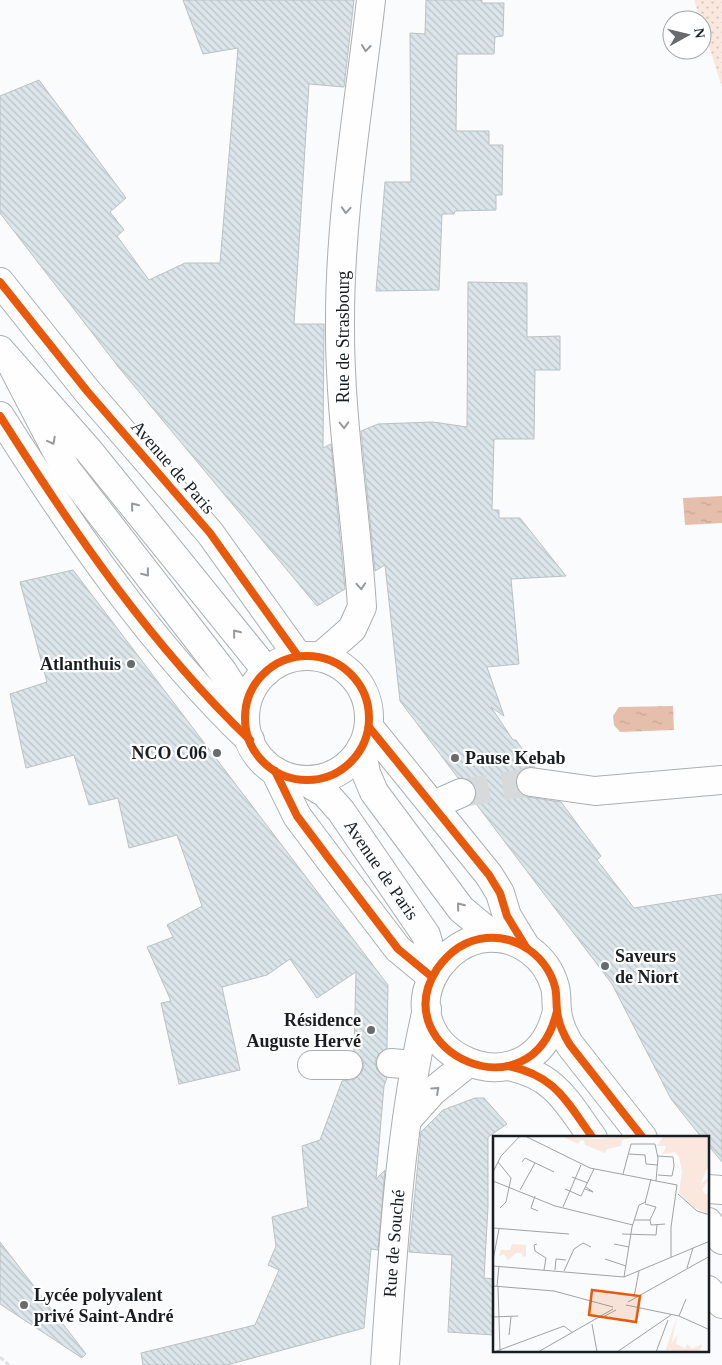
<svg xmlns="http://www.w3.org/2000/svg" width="722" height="1365" viewBox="0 0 722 1365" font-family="Georgia,serif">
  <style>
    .grass { fill: url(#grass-dots) }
    .water { fill: url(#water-ripples) }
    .building { fill: url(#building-back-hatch); stroke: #bcc1c3 }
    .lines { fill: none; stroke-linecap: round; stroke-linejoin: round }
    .minor-tunnel { stroke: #d7dadb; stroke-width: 28; stroke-dasharray: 28 14; stroke-linecap: butt }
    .minor-casing { stroke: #abafb1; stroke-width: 30 }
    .major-casing { stroke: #abafb1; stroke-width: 30 }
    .path { stroke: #e0e1e1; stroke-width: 3; stroke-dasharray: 5 2.5; stroke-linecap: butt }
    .minor { stroke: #fefeff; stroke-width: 28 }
    .major { stroke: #fefeff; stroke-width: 28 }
    .cycleway-casing { stroke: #fff; stroke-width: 11 }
    .cycleway { stroke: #e8590c; stroke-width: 8 }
    .oneway { stroke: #96999b }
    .poi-dot { fill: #676b6e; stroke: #fff; stroke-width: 2 }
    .labels { text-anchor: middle; stroke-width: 4.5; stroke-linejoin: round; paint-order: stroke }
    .street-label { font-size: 18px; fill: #181e21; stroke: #fff }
    .poi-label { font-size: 18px; font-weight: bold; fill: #181e21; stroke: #fff; text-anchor: end }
    .inset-road { fill: none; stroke: #9fa3a4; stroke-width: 1 }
    .view { fill: #e8590c; fill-opacity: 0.15; stroke: #e8590c; stroke-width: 2.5 }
    .inset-edge { fill: none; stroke: #181e21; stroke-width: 2.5 }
  </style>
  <defs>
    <pattern id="grass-dots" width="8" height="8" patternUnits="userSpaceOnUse" patternTransform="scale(1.25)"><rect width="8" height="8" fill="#fae7de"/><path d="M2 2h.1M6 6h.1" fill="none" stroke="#d6c6be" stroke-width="1.8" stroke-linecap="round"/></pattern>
    <pattern id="water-ripples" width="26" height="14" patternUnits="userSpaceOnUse" patternTransform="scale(1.25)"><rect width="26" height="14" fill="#e5bfac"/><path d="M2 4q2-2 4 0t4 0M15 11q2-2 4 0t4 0" fill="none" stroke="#c4a494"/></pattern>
    <pattern id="building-back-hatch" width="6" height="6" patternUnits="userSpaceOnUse" patternTransform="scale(1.25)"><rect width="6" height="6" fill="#dbe5ea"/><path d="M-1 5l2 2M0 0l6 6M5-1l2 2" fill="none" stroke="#bbc4c8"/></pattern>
  </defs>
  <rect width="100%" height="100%" fill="#f9fbfc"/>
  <!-- grass -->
  <path class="grass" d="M694,0H722V87Z"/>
  <!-- water -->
  <g class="water">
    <path d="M722,496V523L685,525L683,498Z"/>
    <path d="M673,706L674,730L620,732L614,725L613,716L619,707Z"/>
  </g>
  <!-- building -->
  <g class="building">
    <path d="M183,0H354L344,87L309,84L294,324H324L323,448L331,444L345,589L317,606L120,369L0,213V96L39,80L126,198L110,212L124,230L117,236L149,280L185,263H220L238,48L203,54Z"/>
    <path d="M426,0H482V3H504L503,36L495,37L494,54H457L456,131H489V145H503L502,195H496V210L455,211L454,214H442L439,290L376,291L385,182H411L410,33L425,34Z"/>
    <path d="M468,282L527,283V337L560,336V370H535L534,439H494L492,510H499V518H520L566,576L511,579L519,664L487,667L504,716L491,707L513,740H516L535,767H526L519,772L516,780L517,788L522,795L528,797L561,802L601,856L597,860L634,908L722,894V1162L708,1145V1138H702L671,1099L612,984L474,801L477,794L475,786L470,780L458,778L400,701L385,565L375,571L361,431L378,424L433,422L467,427Z"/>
    <path d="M73,570L388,985L387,1048L379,1054L375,1062L377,1070L387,1078L384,1086L376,1179L385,1170L378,1250L371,1249L364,1328L227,1365H143L141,1353L255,1325L279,1270L268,1265L276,1246L272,1217L308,1207L302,1146L320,1140L342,1081L355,1079L362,1072L364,1065L362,1058L354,1051L356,972L317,998L290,959L267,975L222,987L240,1070L179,1084L161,1003L171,1001L147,947L173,937L167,925L202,906L177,835L129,848L118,798L89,805L74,755L26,768L10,694L47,682L20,582Z"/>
    <path d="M475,1098H484L507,1124L488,1137V1207L484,1278L494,1279V1335L448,1332L452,1255L409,1252L421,1132L443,1110Z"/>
    <path d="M0,1242L86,1354L82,1358L0,1304Z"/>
  </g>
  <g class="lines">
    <!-- minor-tunnel -->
    <path class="minor-tunnel" d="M461,793L531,782"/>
    <defs>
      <g id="minor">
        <path d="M0,282L87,391L210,533L298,656"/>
        <path d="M0,416C73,531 151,645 250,740"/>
        <path d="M320,657L352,629L362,607C356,511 339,417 340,320C340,213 359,106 371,0"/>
        <path d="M369,727L489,875L500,893L507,916L526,947"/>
        <path d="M275,771L297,816L330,860L398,949L432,977"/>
        <path d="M531,782L595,791L722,780"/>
        <path d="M434,805L461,793"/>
        <path d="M391,1063L414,1065"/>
        <path d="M312,1065H348"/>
        <path d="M407,1120L433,1091L468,1063"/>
        <path d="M708,1189L722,1190"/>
        <path id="s1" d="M385,1365C393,1246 400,1125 427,1009"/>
      </g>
      <g id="major">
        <path d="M0,350L89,451L267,671"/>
        <path d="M13,367L66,469L223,672L244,705L245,716"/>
        <circle cx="307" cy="718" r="62"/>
        <path d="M361,748L366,773L374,792L461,909L496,938"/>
        <path id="s2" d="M303,780L325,793L341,811L426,935L432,956V977"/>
        <path d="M557,1011C532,1120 384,1051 437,969C449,952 465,940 486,938C518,935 547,957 555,987C557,995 556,1002 557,1010C558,1022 563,1034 570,1045L643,1138"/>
        <path d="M508,1066C556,1076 566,1101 593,1138"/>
        <path d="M708,1222L722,1240"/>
        <path d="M708,1290L722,1304"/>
      </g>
    </defs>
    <!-- minor casing -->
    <use href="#minor" class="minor-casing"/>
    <!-- major casing -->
    <use href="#major" class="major-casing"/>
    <!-- path -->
    <path class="path" d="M0,1357L9,1365"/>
    <!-- minor -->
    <use href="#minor" class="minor"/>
    <!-- major -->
    <use href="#major" class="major"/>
    <defs>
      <g id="cycleway">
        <path d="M0,282L87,391L210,533L298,656"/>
        <path d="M0,416C73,531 151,645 250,740"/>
        <circle cx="307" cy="718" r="62"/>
        <path d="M369,727L489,875L500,893L507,916L526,947"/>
        <path d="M275,771L297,816L330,860L398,949L432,977"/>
        <path d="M557,1011C532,1120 384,1051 437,969C449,952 465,940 486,938C518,935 547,957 555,987C557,995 556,1002 557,1010C558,1022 563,1034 570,1045L643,1138"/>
        <path d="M508,1066C556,1076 566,1101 593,1138"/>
      </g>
    </defs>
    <!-- cycleway casing -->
    <use href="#cycleway" class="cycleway-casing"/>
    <!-- cycleway -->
    <use href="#cycleway" class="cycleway"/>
  </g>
  <!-- one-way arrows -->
  <defs><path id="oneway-chevron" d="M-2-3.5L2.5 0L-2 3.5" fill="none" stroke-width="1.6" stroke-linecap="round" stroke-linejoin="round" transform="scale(1.25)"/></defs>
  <g class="oneway">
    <use href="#oneway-chevron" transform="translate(366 48) rotate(96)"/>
    <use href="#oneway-chevron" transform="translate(346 210) rotate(94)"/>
    <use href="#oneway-chevron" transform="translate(344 425) rotate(88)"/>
    <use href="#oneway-chevron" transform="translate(52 441) rotate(62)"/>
    <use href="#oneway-chevron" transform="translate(134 506) rotate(-129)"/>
    <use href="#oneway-chevron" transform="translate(146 573) rotate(51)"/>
    <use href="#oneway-chevron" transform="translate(361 586) rotate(86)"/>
    <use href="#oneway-chevron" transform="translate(236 633) rotate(-129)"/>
    <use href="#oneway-chevron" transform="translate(460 906) rotate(-129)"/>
    <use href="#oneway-chevron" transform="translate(436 1090) rotate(-42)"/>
  </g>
  <!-- markers -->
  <g class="poi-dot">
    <circle cx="131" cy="664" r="5"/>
    <circle cx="217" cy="753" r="5"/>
    <circle cx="455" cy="758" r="5"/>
    <circle cx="605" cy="966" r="5"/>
    <circle cx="371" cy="1030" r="5"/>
    <circle cx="24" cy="1305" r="5"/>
  </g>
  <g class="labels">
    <!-- street labels -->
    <g class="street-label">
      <text transform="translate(343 337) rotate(-90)" y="6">Rue de Strasbourg</text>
      <text transform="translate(173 467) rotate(49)" y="6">Avenue de Paris</text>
      <text dy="6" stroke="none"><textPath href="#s2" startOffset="121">Avenue de Paris</textPath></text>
      <text dy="6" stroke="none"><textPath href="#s1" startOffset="122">Rue de Souché</textPath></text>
    </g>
    <!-- poi labels -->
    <g class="poi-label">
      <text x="121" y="670">Atlanthuis</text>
      <text x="207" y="759">NCO C06</text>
      <text x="465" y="764" text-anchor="start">Pause Kebab</text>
      <text x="615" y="962" text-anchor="start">Saveurs<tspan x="615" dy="21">de Niort</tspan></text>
      <text x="361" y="1026">Résidence<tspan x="361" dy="21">Auguste Hervé</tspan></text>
      <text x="34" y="1301" text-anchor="start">Lycée polyvalent<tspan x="34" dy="21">privé Saint-André</tspan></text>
    </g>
  </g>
  <!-- overview -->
  <g transform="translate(493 1136)">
    <rect width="216" height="216" fill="#f9fbfc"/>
    <path d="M19,108L33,109V120L27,121L30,120L28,117H23L15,124L11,118L6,120L8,114H17Z" fill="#fae7de"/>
    <path d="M69,0L103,3L147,0L129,4L128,10L114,13L112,17L92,9L91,5L88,4L85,8ZM164,0H216V28L208,47L216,42L209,54L213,59L216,56V78L200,71L186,57L189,35L186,21L182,16L170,18L173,10H164L170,1ZM184,181L178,209L185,198L183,208L192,212L194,208L199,213L209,208L207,216H179L178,213L172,216Z" fill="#fae7de"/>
    <path class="inset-road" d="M32,0L97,32L184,49L178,91V121M94,0H121M136,18L152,19L153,28L165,29M5,26L18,42L13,66L7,72M29,26L32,22L61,36M0,36L8,20L27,0M130,38L138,8H162L165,22L163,45M165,39L179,40L181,30L180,21L165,20M79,41L95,47M0,45L62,70L140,89M72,53L88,60L101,33M92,53L100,56L93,51M27,54L42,27M185,58L204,75L217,79M42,60L38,72L45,75M152,67L158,43M152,68L163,71L157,84M70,71L88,29M141,84H157M157,84L158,89L172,88M0,92L76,98M129,98L163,99L164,89M44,108L41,109L42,115L53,122L51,134M121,108L136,111M112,123L133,130M0,124L6,93M0,130L131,141L217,105M194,132L200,112M62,134L63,123L73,124M71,135L81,113L90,107L98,111M131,141L139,91L146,69L153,66M0,150L61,155L120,171M4,150L6,130M5,150L7,215M141,161L146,135M135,166L217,120M133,169L186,180L217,194M186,180L193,163M0,181L25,180M108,182L123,174M99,188L104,216M16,199L18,181M1,216L71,190L80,197M45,216L120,173M124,216L178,179M163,216L175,184"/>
    <path class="view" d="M99,154L147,160L143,186L96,179Z"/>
    <rect width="216" height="216" class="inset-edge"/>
  </g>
  <!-- north arrow -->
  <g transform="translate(687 35) rotate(82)"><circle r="24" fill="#ffffff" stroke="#a3a5a6"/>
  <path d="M0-4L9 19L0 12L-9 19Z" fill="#676b6e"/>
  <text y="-8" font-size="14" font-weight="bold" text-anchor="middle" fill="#181e21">N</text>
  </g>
</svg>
